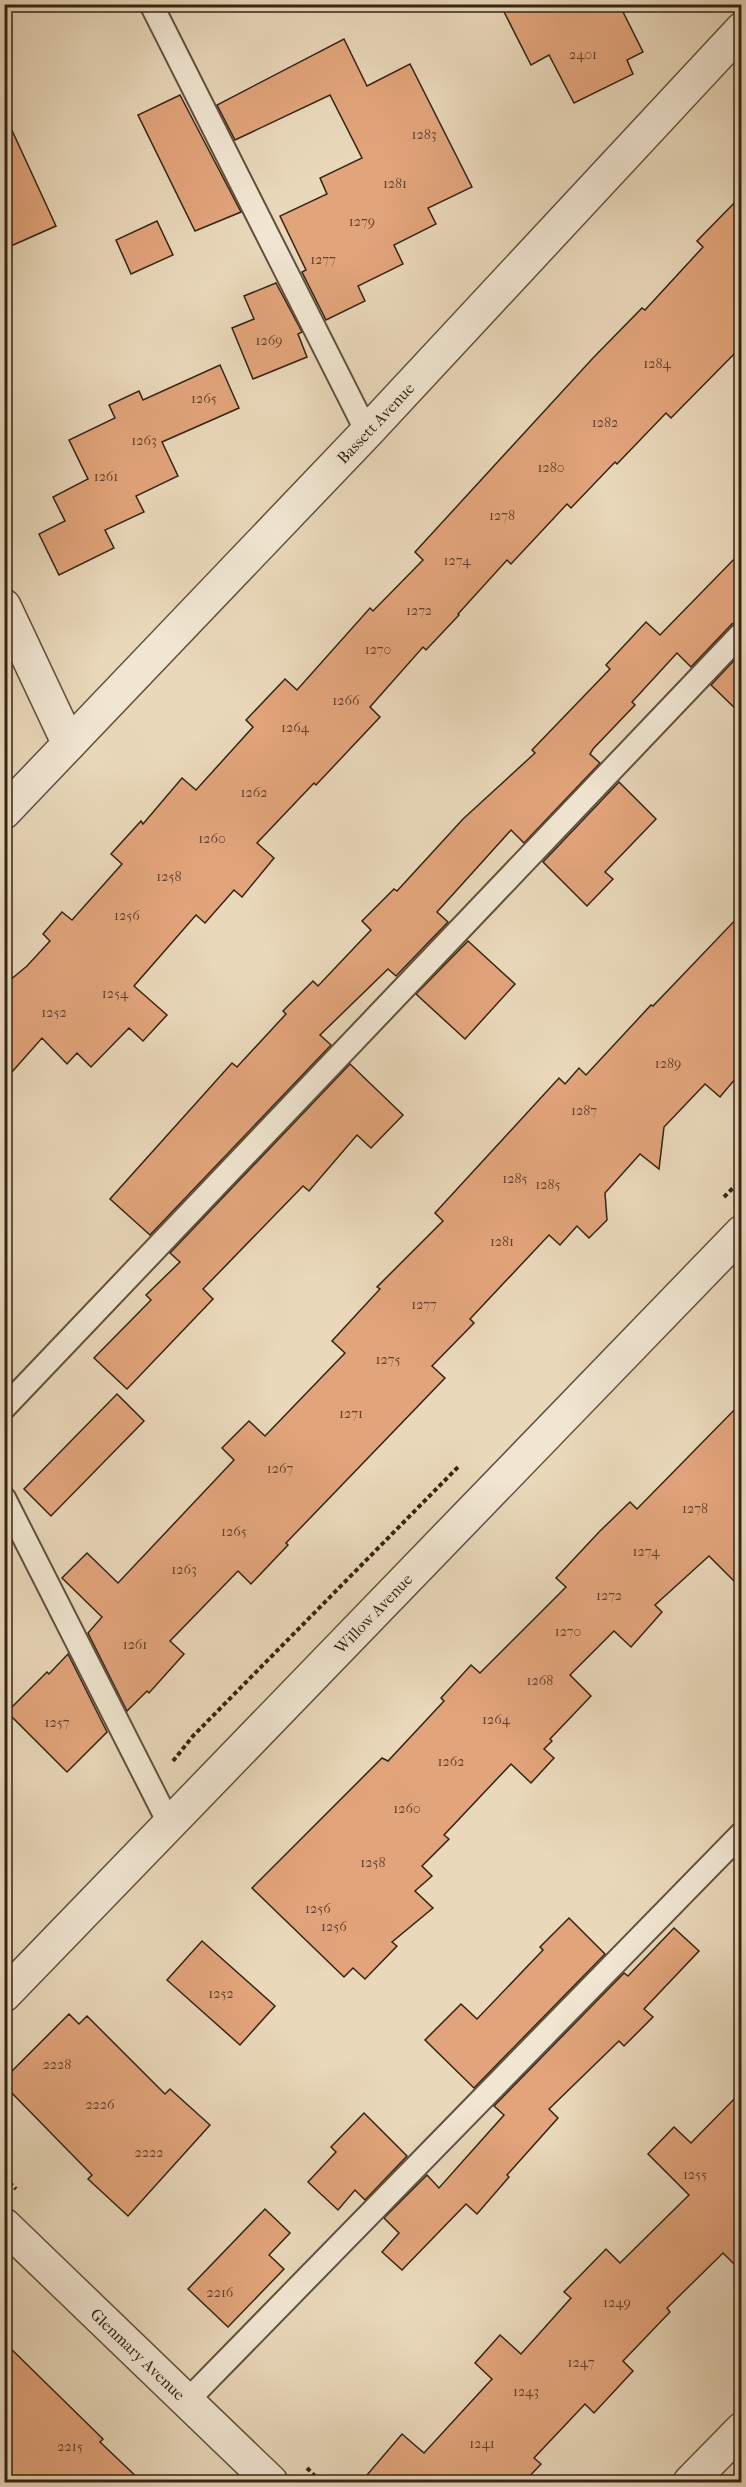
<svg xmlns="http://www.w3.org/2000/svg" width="746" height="2487" viewBox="0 0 746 2487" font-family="'IM FELL French Canon',serif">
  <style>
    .building { fill: #e2a47b; stroke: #342414; stroke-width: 1.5 }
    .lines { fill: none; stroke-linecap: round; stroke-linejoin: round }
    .service-casing { stroke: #61513e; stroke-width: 26 }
    .minor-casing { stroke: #61513e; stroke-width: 36 }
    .path { stroke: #342414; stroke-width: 4; stroke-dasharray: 4.5 3; stroke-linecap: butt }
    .service { stroke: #f1e6d2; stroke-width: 22 }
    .minor { stroke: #f1e6d2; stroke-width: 33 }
    .labels { text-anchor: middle; stroke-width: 6; stroke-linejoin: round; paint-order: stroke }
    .number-label { font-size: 14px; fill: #60442e }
    .street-label { font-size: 16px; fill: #342414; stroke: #f1e6d2 }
  </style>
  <rect width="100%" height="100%" fill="#e9d8ba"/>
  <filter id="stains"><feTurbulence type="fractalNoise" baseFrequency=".00333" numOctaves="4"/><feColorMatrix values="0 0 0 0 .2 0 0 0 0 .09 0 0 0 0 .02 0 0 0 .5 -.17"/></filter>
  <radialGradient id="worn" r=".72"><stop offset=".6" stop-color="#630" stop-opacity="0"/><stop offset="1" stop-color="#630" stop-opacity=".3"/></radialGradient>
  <!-- building -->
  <g class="building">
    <path d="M500,4H619L643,52L627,60L633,74L574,103L549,55L531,65Z"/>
    <path d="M344,39L367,86L410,64L472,187L428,208L436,224L394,245L403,264L358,286L365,301L326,320L302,272L306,270L280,216L327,194L320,178L362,158L330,95L235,140L217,105Z"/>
    <path d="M180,95L241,212L195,231L138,115Z"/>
    <path d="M4,113L56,226L4,249Z"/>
    <path d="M741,196V347L671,418L666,413L617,464L615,462L571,508L567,504L511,564L507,560L458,614L459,615L426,650L423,647L370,707L380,717L316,785L314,783L257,843L274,858L242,897L234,890L205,923L196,915L134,986L167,1015L143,1041L129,1028L91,1067L77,1053L67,1064L42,1038L4,1081V985L27,966L50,941L43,934L62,912L72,920L122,864L111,854L141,821L143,824L182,778L196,790L253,727L246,720L285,679L297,690L370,608L373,611L423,560L415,552L593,358L642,308L645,310L703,247L697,241Z"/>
    <path d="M157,221L173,255L131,274L116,240Z"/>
    <path d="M276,283L302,332L298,334L307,357L253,379L232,328L254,319L244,296Z"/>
    <path d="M220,365L239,408L162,442L178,476L136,496L144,512L105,530L114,548L59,575L39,534L65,521L53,497L88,479L69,440L115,418L109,405L139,391L143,400Z"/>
    <path d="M741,552V620L732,624L691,667L677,653L632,702L635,705L593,749L590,754L600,763L524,843L511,830L437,912L448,922L396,976L388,969L320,1035L331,1045L150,1235L110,1199L232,1063L237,1067L286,1014L283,1011L313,981L318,986L371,930L362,921L394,889L397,891L463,819L535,753L532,750L610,669L606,665L646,622L660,635Z"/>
    <path d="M741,653V714L711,685Z"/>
    <path d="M619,782L656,819L605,872L613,879L587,906L543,862Z"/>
    <path d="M741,914V1072L720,1097L705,1084L664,1127L659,1169L640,1154L605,1193L607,1220L589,1238L577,1226L560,1245L549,1235L470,1319L474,1323L432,1366L445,1378L286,1543L288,1545L251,1584L238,1571L170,1641L184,1654L149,1693L147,1691L127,1711L88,1633L102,1617L62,1578L87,1553L118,1583L234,1460L222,1448L249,1421L265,1436L345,1353L332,1341L380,1289L377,1287L443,1221L435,1213L559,1078L565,1084L579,1068L586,1075L651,1005L653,1006Z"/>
    <path d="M468,941L515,984L465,1039L416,994Z"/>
    <path d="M350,1064L403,1115L371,1148L357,1135L309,1191L303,1186L203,1289L213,1299L127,1389L94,1358L151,1300L146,1295L180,1262L170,1253Z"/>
    <path d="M117,1394L144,1421L51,1516L24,1489Z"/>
    <path d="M741,1403V1588L709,1556L655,1605L662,1612L631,1647L614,1631L570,1675L591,1696L550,1739L552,1741L544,1749L554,1758L531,1783L511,1764L444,1835L449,1839L422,1866L432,1876L415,1891L433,1908L392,1942L397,1946L365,1979L353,1968L344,1977L252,1888L382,1758L388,1761L444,1701L441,1698L471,1665L480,1673L566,1587L556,1578L600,1531L630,1502L637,1509Z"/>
    <path d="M68,1654L107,1732L67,1772L7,1712L47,1672L49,1674Z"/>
    <path d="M569,1918L605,1954L474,2088L425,2040L461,2004L477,2019L543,1950L540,1947Z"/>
    <path d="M674,1928L699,1951L644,2009L653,2017L624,2046L619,2041L549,2109L558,2118L507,2175L509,2177L477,2214L466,2204L402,2270L382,2252L399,2233L384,2218L427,2175L439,2188L504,2115L494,2106L624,1973L628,1976Z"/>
    <path d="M202,1941L275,2006L240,2045L167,1980Z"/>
    <path d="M69,2014L79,2024L87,2016L165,2094L170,2089L210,2125L128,2216L88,2179L92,2175L4,2085V2079Z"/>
    <path d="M741,2092V2271L723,2253L667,2308L670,2312L623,2361L633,2371L594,2413L585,2404L534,2458L541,2464L524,2482H361L402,2434L424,2453L492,2379L475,2363L500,2335L521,2354L571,2298L564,2292L606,2249L620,2263L689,2195L648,2154L674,2127L691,2143Z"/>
    <path d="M364,2113L407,2156L365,2200L355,2190L338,2210L308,2182L336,2152L331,2147Z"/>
    <path d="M265,2209L290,2233L269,2255L284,2269L228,2327L188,2289Z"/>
    <path d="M4,2342L103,2439L100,2442L142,2482H4Z"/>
  </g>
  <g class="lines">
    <defs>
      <g id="service">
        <path d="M151,4L367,432"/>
        <path d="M4,1408L742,633"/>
        <path d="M4,1498L170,1825"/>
        <path d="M187,2401L742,1833"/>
      </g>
      <g id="minor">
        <path d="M4,606L69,744"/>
        <path id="s1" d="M4,812L367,432L742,29"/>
        <path id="s2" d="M4,1995L742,1232"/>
        <path id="s3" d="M4,2225L271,2482"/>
        <path d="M690,2482L742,2429"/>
      </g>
    </defs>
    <!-- service casing -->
    <use href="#service" class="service-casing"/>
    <!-- minor casing -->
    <use href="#minor" class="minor-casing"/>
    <!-- path -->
    <g class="path">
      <path d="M724,1197L742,1179"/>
      <path d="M173,1761L193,1736L460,1465"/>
      <path d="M4,2177L16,2189"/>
      <path d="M307,2468L321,2482"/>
    </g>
    <!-- service -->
    <use href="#service" class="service"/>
    <!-- minor -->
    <use href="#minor" class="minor"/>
  </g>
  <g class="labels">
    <!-- number labels -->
    <g class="number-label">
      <text x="583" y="59">2401</text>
      <text x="424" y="139">1283</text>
      <text x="395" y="188">1281</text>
      <text x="362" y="226">1279</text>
      <text x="323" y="264">1277</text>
      <text x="269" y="345">1269</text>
      <text x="657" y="368">1284</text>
      <text x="204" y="403">1265</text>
      <text x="605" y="427">1282</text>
      <text x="144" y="445">1263</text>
      <text x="551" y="472">1280</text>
      <text x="106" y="481">1261</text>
      <text x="502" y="520">1278</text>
      <text x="457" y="565">1274</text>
      <text x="419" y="615">1272</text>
      <text x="378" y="654">1270</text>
      <text x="346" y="705">1266</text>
      <text x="295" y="732">1264</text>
      <text x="254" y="797">1262</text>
      <text x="212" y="843">1260</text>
      <text x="169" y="881">1258</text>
      <text x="127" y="920">1256</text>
      <text x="115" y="998">1254</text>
      <text x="54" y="1017">1252</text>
      <text x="668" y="1068">1289</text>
      <text x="584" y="1115">1287</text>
      <text x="515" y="1183">1285</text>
      <text x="548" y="1189">1285</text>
      <text x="502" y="1246">1281</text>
      <text x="424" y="1309">1277</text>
      <text x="388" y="1364">1275</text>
      <text x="351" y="1418">1271</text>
      <text x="280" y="1473">1267</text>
      <text x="695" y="1513">1278</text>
      <text x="234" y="1536">1265</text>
      <text x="646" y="1556">1274</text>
      <text x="184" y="1574">1263</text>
      <text x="609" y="1600">1272</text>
      <text x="568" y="1636">1270</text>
      <text x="135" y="1649">1261</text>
      <text x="540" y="1685">1268</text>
      <text x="496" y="1724">1264</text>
      <text x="57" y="1727">1257</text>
      <text x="451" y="1766">1262</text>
      <text x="407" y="1813">1260</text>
      <text x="373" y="1867">1258</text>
      <text x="318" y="1913">1256</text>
      <text x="334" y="1931">1256</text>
      <text x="221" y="1998">1252</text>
      <text x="57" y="2069">2228</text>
      <text x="100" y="2109">2226</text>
      <text x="149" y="2157">2222</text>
      <text x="695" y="2179">1255</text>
      <text x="220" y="2297">2216</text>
      <text x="617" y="2307">1249</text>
      <text x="581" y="2367">1247</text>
      <text x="526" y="2396">1243</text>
      <text x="482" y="2448">1241</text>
      <text x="70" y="2451">2215</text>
    </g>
    <!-- street labels -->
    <g class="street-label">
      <text dy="6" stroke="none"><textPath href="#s1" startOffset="538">Bassett Avenue</textPath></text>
      <text dy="6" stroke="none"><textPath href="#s2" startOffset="531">Willow Avenue</textPath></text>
      <text dy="6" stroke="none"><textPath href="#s3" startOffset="186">Glenmary Avenue</textPath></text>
    </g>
  </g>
  <!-- margin -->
  <rect width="746" height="2487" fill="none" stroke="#e9d8ba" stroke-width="24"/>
  <rect x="6" y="6" width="734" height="2475" fill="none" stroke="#342414" stroke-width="3"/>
  <rect x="12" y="12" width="722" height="2463" fill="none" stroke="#342414" stroke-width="1.5"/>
  <rect width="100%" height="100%" filter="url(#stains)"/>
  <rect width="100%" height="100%" fill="url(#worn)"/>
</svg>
